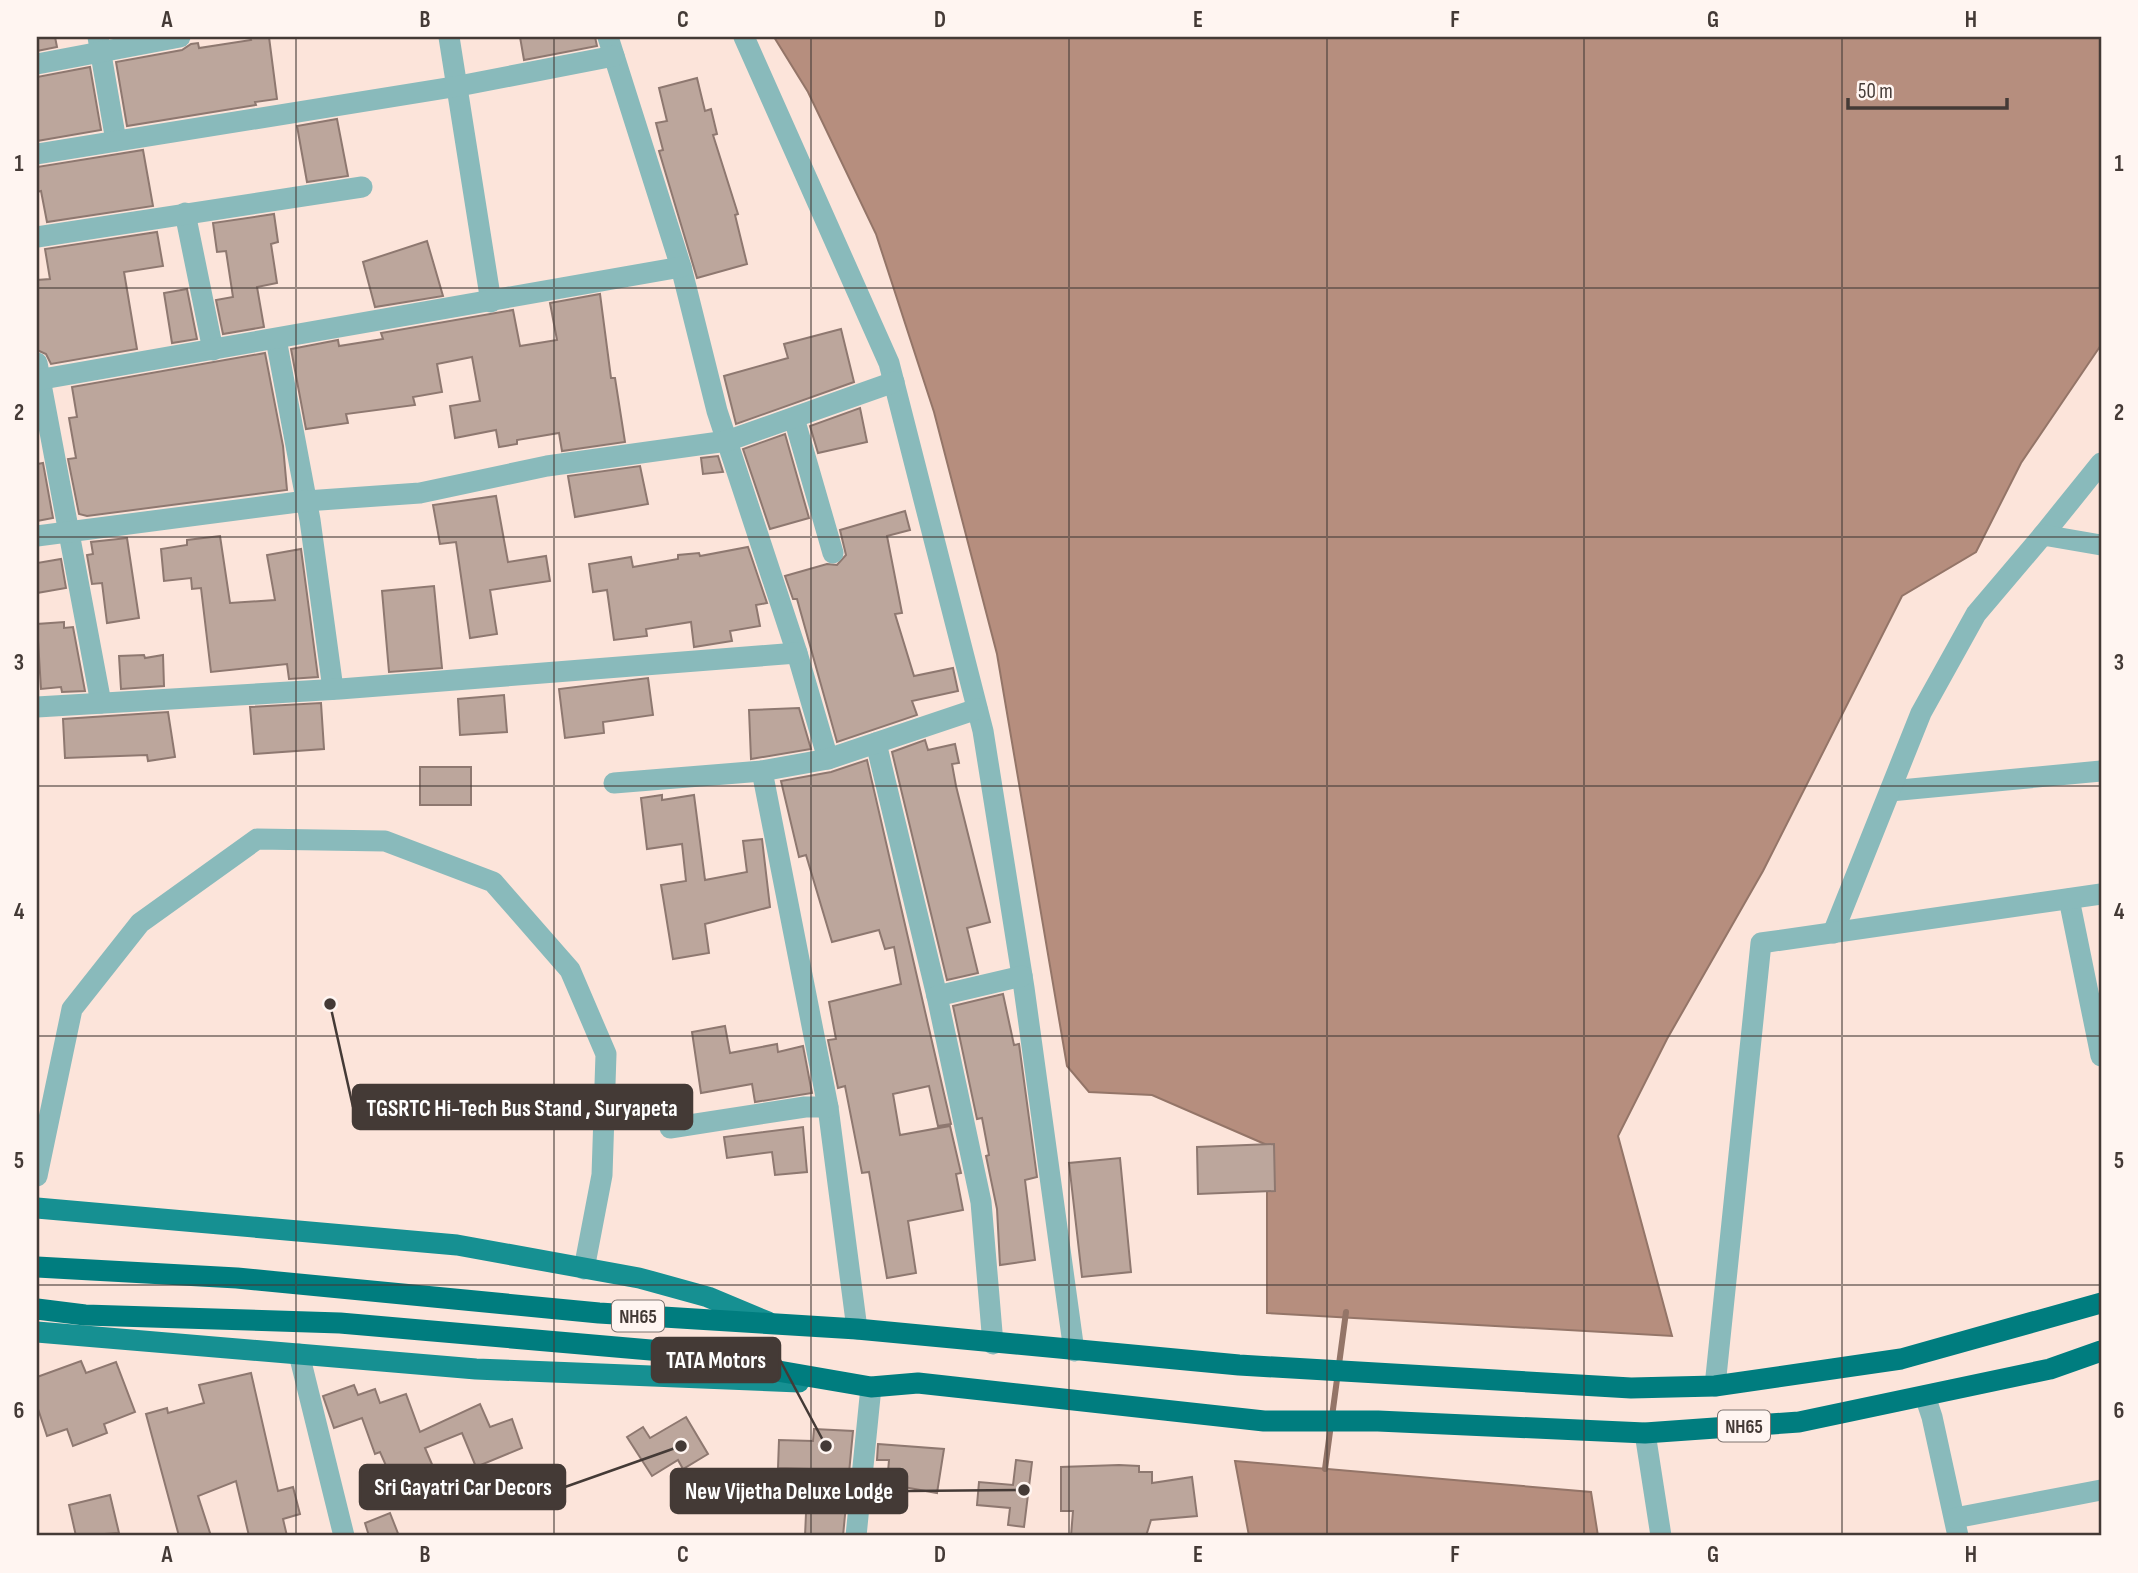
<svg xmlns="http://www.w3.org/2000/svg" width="2138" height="1573" viewBox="0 0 2138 1573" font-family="'Sofia Sans Condensed',sans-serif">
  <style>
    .water { fill: #b68e7e; stroke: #947568; stroke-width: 2 }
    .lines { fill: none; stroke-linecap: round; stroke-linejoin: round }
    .stream { stroke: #947568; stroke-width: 6 }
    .building { fill: #bca69c; stroke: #8e7870; stroke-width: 2 }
    .minor { stroke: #89babb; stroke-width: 21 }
    .major { stroke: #169092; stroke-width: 21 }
    .highway { stroke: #007d7f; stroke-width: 21 }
    .grid { fill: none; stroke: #443a36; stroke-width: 2; stroke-opacity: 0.55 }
    .labels { text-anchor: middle; stroke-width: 7; stroke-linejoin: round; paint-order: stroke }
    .shield { fill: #fff5f1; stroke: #7c726e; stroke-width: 2 }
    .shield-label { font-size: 19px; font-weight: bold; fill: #443a36 }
    .leader { fill: none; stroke: #443a36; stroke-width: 2.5 }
    .callout-dot { fill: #443a36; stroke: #fff5f1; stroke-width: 2.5 }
    .callout { fill: #443a36; stroke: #443a36; stroke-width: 2.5 }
    .callout-label { font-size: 23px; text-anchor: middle; font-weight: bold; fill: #fff }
    .neatline { fill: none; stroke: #443a36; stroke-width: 2.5 }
    .grid-label { font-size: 23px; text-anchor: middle; font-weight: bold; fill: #443a36 }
  </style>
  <rect width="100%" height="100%" fill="#fce4da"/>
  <!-- water -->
  <g class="water">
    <path d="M774,37H2101V345L2021,463L1976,552L1902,596L1763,871L1667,1039L1618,1136L1672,1336L1267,1313V1145L1152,1095L1089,1092L1067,1066L997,654L934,412L876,234L808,92Z"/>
    <path d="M1235,1461L1591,1492L1598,1536H1249Z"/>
  </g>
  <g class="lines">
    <!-- stream -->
    <path class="stream" d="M1325,1469L1346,1312"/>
  </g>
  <!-- building -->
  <g class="building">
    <path d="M37,37H55L57,47L37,51Z"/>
    <path d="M250,37H269L277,99L255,102L256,105L127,126L116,62L182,50L191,44L198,43L199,48L251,40Z"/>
    <path d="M520,37H595L597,46L524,60Z"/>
    <path d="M90,67L101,130L37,141V77Z"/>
    <path d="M697,78L705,111L711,109L717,134L713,135L738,214L735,215L747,264L697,278L659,151L663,150L656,123L667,121L659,88Z"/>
    <path d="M337,119L348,176L307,182L297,126Z"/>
    <path d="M143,150L153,206L47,222L41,191L37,192V167Z"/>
    <path d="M274,214L278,242L271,244L277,283L257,287L264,327L223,334L216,300L233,297L226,251L217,252L213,223Z"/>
    <path d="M157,232L163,266L124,272L137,349L51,364L46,354L37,350V280L50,279L45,249Z"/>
    <path d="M427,241L443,296L375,307L363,262Z"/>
    <path d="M187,289L197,339L172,343L164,293Z"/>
    <path d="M600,294L611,378H615L625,442L562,451L559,433L517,440V444L499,447L496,430L455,438L450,406L480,401L472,357L437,364L442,392L413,397L415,405L346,414L348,423L306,429L291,349L338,340L339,346L383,339L381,333L513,310L520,346L557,340L550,303Z"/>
    <path d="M841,329L854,382L736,424L724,376L788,358L784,344Z"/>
    <path d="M265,353L283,446L287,490L87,516L79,514L68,459L76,458L69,418L77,417L72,387Z"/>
    <path d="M860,408L867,442L818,453L810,426Z"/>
    <path d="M785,434L809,518L770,529L743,449Z"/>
    <path d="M718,456L723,472L703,474L701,458Z"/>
    <path d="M43,463L53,518L37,521V464Z"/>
    <path d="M640,466L648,504L575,517L568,476Z"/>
    <path d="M496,496L508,562L546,556L550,581L490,590L497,634L470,638L456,542L440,544L433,505Z"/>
    <path d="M905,511L910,530L887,536L902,613L895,614L914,676L953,668L958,691L912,701L917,715L837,742L797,599H793L785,576L827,564L837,565L846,555L840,530Z"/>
    <path d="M220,536L230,603L275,600L267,555L301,549L318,677L289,679L287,664L211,672L201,588L192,589L191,578L164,581L161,549L187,545V540Z"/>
    <path d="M127,538L139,618L107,623L102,583L92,584L87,555L93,554L91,542Z"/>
    <path d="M748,547L767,603L756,605L760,626L730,631L732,641L694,647L691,622L646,629L647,636L614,640L607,590L593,592L589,564L631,557L633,567L678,559V555L699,553L700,556Z"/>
    <path d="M61,559L66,588L37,593V563Z"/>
    <path d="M434,586L442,668L389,672L382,591Z"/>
    <path d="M64,622V628L73,627L85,691L62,692L61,687L41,689L37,624Z"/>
    <path d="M144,655L145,658L163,655L164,686L121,689L119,656Z"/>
    <path d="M648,678L653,715L603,722L604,733L565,738L559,689Z"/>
    <path d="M504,695L507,732L460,735L458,699Z"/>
    <path d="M321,703L324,749L254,754L250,707Z"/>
    <path d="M799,708L811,749L751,759L749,710Z"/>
    <path d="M168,712L175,757L148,761L147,755L65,758L63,719Z"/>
    <path d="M925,740L928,750L955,744L959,763L952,764L956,786L990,922L967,928L978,973L947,980L892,752Z"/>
    <path d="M867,760L951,1124L938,1126L929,1086L893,1094L900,1135L950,1126L961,1173L956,1174L963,1210L908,1221L916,1273L887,1278L869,1172L862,1173L845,1086L838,1088L828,1040L836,1039L829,1002L901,984L894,947L885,949L879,930L832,942L806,855L799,857L781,781L831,772Z"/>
    <rect x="420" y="767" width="51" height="38"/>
    <path d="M662,795V800L694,795L705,880L747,872L743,841L762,839L770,907L705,924L709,953L673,959L661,885L686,881L682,844L647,849L641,798Z"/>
    <path d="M1003,994L1014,1045L1019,1044L1037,1177L1025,1180L1035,1260L1000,1265L997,1209L986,1156L989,1155L982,1118L977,1119L953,1006Z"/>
    <path d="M725,1026L730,1053L777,1044L778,1052L803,1046L812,1093L755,1102L752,1084L701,1093L692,1032Z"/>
    <path d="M803,1127L807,1172L775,1175L772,1152L727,1158L724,1137Z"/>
    <path d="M1274,1144L1275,1191L1198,1194L1197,1147Z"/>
    <path d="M1120,1158L1131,1272L1082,1277L1069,1163Z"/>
    <path d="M81,1361L86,1373L116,1362L135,1412L104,1424L107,1433L73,1446L67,1429L47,1436L37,1406V1377Z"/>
    <path d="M251,1373L278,1491L293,1487L300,1514L283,1519L287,1536H249L236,1481L198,1496L211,1536H179L146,1414L167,1408L168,1413L204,1403L199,1385Z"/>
    <path d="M354,1385L358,1395L375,1389L380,1403L406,1394L420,1432L480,1404L490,1427L512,1419L522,1448L476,1467L462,1433L425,1448L434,1469L395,1486L380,1452L375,1454L362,1418L334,1428L323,1396Z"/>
    <path d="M686,1417L708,1454L683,1469L678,1460L652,1476L627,1437L643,1427L650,1438Z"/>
    <path d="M814,1429L853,1431L843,1536H805L808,1469L778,1468L779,1440L813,1441Z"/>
    <path d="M878,1444L944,1449L937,1493L887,1484L889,1460H877Z"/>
    <path d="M1016,1460L1032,1462L1024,1527L1008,1525L1010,1508L977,1505L979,1482L1013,1485Z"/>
    <path d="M1119,1465L1139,1466V1472H1152V1483L1192,1477L1197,1516L1151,1520L1146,1536H1071L1073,1511H1061V1467Z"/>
    <path d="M110,1495L119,1533L76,1536L69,1505Z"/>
    <path d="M390,1513L399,1536H369L365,1523Z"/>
  </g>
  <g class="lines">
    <!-- minor -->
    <g class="minor">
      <path d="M98,37L116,141"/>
      <path d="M449,37L491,302"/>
      <path d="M608,37L681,267L717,411L797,653L828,759"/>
      <path d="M744,37L889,363L983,731L1024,988L1074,1351"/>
      <path d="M37,64L180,37"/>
      <path d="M37,154L459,86L614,56"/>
      <path d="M185,213L213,350"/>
      <path d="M37,237L362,187"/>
      <path d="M276,339L310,520L333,689"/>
      <path d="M37,363L101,703"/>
      <path d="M37,380L681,267"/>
      <path d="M794,418L833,553"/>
      <path d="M2043,535L2101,463"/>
      <path d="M37,536L306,501L420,493L547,466L727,441L894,382"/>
      <path d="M37,707L340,689L797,653"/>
      <path d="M876,743L937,996"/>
      <path d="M762,771L828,1107L857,1329"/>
      <path d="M614,783L762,771L828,759L977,709"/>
      <path d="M1890,791L2101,771"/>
      <path d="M2069,899L2101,1056"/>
      <path d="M1833,933L1921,713L1976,614L2043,535L2101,545"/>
      <path d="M670,1128L805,1107H828"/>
      <path d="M37,1176L72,1009L140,923L257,839L385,841L493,882L570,970L606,1054L602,1175L584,1269"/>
      <path d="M993,1344L981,1202L937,996L1022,976"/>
      <path d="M299,1354L344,1536"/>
      <path d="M1715,1386L1761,943L2101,894"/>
      <path d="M1925,1396L1932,1417L1958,1536"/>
      <path d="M1645,1433L1661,1536"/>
      <path d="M1955,1518L2101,1490"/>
      <path d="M856,1536L871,1387"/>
    </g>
    <!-- major -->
    <g class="major">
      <path d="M37,1208L457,1245L639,1278L708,1297L768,1322"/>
      <path d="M37,1332L476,1369L799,1382"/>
    </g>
    <!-- highway -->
    <g class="highway">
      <path d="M37,1267L237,1278L599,1313L857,1329L1239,1365L1631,1388L1715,1386L1901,1359L2101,1303"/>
      <path d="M37,1309L85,1315L340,1323L662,1351L871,1387L918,1383L1264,1421H1378L1645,1433L1799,1422L2050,1369L2101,1351"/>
    </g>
  </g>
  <!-- grid -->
  <path class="grid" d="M296,37V1536M554,37V1536M811,37V1536M1069,37V1536M1327,37V1536M1584,37V1536M1842,37V1536M37,288H2101M37,537H2101M37,786H2101M37,1036H2101M37,1285H2101"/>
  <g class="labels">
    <!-- shield labels -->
    <g class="shield">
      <rect x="612" y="1300.5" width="52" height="31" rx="5"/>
      <rect x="1718" y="1410.5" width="52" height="31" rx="5"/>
    </g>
    <g class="shield-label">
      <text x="638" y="1323">NH65</text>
      <text x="1744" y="1433">NH65</text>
    </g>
  </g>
  <!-- callouts -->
  <path class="leader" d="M330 1004L353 1107M826 1446L780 1360M681 1446L565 1487M1024 1490L907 1491"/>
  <g class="callout-dot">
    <circle cx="330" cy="1004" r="7"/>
    <circle cx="826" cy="1446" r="7"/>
    <circle cx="681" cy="1446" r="7"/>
    <circle cx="1024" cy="1490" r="7"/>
  </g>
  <g class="callout">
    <rect x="353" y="1085" width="339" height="44" rx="7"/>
    <rect x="652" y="1338" width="128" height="44" rx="7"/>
    <rect x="360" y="1465" width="205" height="44" rx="7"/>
    <rect x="671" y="1469" width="236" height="44" rx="7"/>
  </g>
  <g class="callout-label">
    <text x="522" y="1116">TGSRTC Hi-Tech Bus Stand , Suryapeta</text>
    <text x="716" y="1368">TATA Motors</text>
    <text x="463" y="1495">Sri Gayatri Car Decors</text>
    <text x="789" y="1499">New Vijetha Deluxe Lodge</text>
  </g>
  <!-- border -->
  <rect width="2138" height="1573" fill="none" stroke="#fff5f1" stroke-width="77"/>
  <!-- scale -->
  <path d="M1848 98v10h159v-10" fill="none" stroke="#443a36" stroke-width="3.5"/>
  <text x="1858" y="98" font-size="21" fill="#443a36" stroke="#fff5f1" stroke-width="5" paint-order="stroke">50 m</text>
  <rect x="38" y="38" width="2062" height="1496" class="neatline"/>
  <g class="grid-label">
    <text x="167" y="27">A</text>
    <text x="425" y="27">B</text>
    <text x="683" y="27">C</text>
    <text x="940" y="27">D</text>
    <text x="1198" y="27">E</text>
    <text x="1455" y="27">F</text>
    <text x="1713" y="27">G</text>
    <text x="1971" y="27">H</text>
    <text x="19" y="171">1</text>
    <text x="2119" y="171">1</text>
    <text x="19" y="420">2</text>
    <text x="2119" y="420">2</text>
    <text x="19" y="670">3</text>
    <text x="2119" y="670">3</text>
    <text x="19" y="919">4</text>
    <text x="2119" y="919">4</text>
    <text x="19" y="1168">5</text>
    <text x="2119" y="1168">5</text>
    <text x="19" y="1418">6</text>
    <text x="2119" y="1418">6</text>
    <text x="167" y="1562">A</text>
    <text x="425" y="1562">B</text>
    <text x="683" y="1562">C</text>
    <text x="940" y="1562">D</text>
    <text x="1198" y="1562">E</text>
    <text x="1455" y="1562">F</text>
    <text x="1713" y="1562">G</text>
    <text x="1971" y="1562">H</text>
  </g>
</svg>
